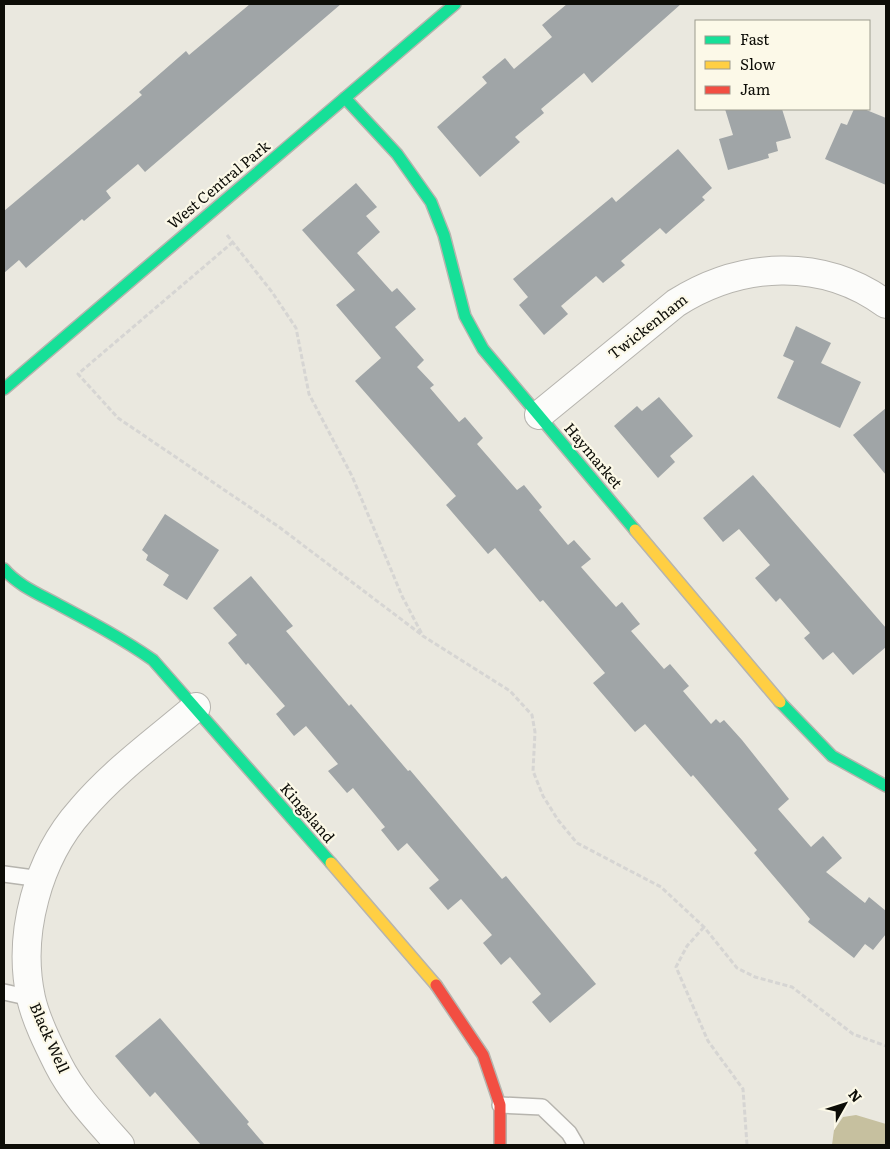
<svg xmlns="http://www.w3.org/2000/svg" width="890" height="1149" viewBox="0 0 890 1149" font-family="Literata,serif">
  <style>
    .water { fill: #c6c09f }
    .building { fill: #a0a5a7 }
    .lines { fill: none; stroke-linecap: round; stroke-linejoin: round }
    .lane-casing { stroke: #b6b4ae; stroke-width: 18 }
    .street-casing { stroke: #b6b4ae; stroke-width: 30 }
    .fast-casing { stroke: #b6b4ae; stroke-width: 14 }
    .slow-casing { stroke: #b6b4ae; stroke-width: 14 }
    .jam-casing { stroke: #b6b4ae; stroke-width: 14 }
    .path { stroke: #d6d5d3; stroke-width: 3; stroke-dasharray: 5 2.5; stroke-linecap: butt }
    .lane { stroke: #fcfcfa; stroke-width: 15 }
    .street { stroke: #fcfcfa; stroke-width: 28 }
    .fast { stroke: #16e098; stroke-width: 11 }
    .slow { stroke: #ffcf43; stroke-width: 11 }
    .jam { stroke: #f24e42; stroke-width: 11 }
    .labels { text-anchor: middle; stroke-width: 4.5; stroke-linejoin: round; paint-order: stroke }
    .street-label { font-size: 15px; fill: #0d0d07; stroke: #fcf9e8 }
  </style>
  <rect width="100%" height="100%" fill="#eae8df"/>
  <!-- water -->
  <path class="water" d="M856,1115L886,1124V1145H832L834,1130L843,1117Z"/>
  <!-- building -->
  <g class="building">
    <path d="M250,4H341L145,172L138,164L106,191L111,198L84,221L82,219L26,268L19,260L4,273V211L142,95L139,92L186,51L189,55Z"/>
    <path d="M567,4H681L592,83L584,73L541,109L544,113L515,137L520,142L480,177L437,127L487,83L482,77L505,58L514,69L552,37L542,25Z"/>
    <path d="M725,109H782L791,138L776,142L778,151L768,154L769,158L728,170L719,139L733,135Z"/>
    <path d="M854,109H864L886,118V185L825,159L841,123L847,125Z"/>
    <path d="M678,149L712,188L702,197L705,200L666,234L660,228L621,261L625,265L603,283L596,276L561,306L568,314L544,335L519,305L528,297L513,279L612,197L616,202Z"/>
    <path d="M356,183L377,207L366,216L380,232L357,253L392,292L397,288L416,309L395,327L424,360L417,367L434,385L430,388L459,422L465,417L483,438L477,444L517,490L524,485L542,507L539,510L568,545L574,540L591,559L581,567L616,607L622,602L640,624L631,631L664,669L670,664L689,686L683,691L711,724L716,719L720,723L724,720L742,740L789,799L778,809L811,847L823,836L842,858L826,872L865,903L869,897L886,911V934L873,950L865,944L854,958L808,922L810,919L754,853L757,850L693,775L691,777L645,724L635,732L593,683L605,673L543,600L540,602L495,548L488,554L446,505L456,496L355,381L381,358L336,305L355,290L302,230Z"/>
    <path d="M796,326L831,343L821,363L861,382L840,428L777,398L794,361L783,356Z"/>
    <path d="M659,397L693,436L670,456L675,462L658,478L614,426L637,406L642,411Z"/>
    <path d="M886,408V475L853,435Z"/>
    <path d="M753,475L886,628V647L853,675L833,652L823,660L804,638L810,633L780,598L776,602L755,578L770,565L739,529L723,542L703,518Z"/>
    <path d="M165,514L219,550L187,600L163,585L169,575L146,560L148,555L142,550Z"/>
    <path d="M251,576L293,626L286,631L349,706L351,704L408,771L410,770L502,879L506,876L596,984L550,1023L532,1002L541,994L510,957L501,965L483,943L492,935L461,899L448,910L429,888L439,880L407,843L398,851L381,830L385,827L353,788L347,793L328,771L338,764L306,726L294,736L276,714L285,706L248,663L246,665L228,643L237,635L213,608Z"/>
    <path d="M160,1018L249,1122L247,1124L265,1145H201L155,1092L150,1097L115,1056Z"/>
  </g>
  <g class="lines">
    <defs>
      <g id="lane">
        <path d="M4,874L41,879"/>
        <path d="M4,992L31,998"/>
        <path d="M500,1105L542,1107L569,1133L576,1145"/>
      </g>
      <g id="street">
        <path d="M539,415L676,303C741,262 822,257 886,304"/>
        <path d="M120,1145C98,1120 73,1094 58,1064C48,1044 36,1020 31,998C17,934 38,858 81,810C114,771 157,740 196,707"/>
      </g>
      <g id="fast">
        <path d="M345,98L397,154L431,202L444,235L465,316L483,349L635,530"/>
        <path d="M4,389L455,4"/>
        <path d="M4,569C17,585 41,595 59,605C91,622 123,639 153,660L331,863"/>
        <path d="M780,702L832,756L886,786"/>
      </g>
      <g id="slow">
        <path d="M635,530L780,702"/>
        <path d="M331,863L436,985"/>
      </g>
      <path id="jam" d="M436,985L483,1055L500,1105V1145"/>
    </defs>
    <!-- lane casing -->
    <use href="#lane" class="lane-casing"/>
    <!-- street casing -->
    <use href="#street" class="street-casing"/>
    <!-- fast casing -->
    <use href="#fast" class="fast-casing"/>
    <!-- slow casing -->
    <use href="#slow" class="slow-casing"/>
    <!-- jam casing -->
    <use href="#jam" class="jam-casing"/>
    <!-- path -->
    <g class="path">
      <path d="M227,235L272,292L296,328L309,394L352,476L402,596L423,636L510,691L532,715L535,732L533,771L543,796L558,820L577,843L661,887L704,927L737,968L755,977L792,987L853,1034L886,1046"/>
      <path d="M233,242L78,374L118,418L279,527L422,635"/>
      <path d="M704,927L687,946L676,967L708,1041L743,1089L747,1145"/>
    </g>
    <!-- lane -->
    <use href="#lane" class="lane"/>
    <!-- street -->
    <use href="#street" class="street"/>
    <!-- fast -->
    <use href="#fast" class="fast"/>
    <!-- slow -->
    <use href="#slow" class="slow"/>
    <!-- jam -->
    <use href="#jam" class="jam"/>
  </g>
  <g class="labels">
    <!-- street labels -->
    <g class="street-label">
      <text transform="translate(219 185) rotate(-40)" y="5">West Central Park</text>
      <text transform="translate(648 327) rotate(-38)" y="5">Twickenham</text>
      <text transform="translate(593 456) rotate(50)" y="5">Haymarket</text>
      <text transform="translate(307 813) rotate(49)" y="5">Kingsland</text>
      <text transform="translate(49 1038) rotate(66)" y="5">Black Well</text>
    </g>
  </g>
  <!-- border -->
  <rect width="890" height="1149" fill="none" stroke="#0d0d07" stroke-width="10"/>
  <!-- legend -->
  <rect x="695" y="20" width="175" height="90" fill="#fcf9e8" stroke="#9c9b8e"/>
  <rect x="705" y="36" width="25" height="8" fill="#16e098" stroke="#9c9b8e"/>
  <text x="740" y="45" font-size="15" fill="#0d0d07">Fast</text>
  <rect x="705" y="61" width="25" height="8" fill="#ffcf43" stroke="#9c9b8e"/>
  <text x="740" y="70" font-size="15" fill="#0d0d07">Slow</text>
  <rect x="705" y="86" width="25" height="8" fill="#f24e42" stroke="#9c9b8e"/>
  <text x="740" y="95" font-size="15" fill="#0d0d07">Jam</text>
  <!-- north arrow -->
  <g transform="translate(845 1104) rotate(51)" stroke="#fcf9e8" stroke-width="4" paint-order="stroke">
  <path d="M0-4L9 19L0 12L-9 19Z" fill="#0d0d07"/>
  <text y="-8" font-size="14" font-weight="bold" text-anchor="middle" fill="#0d0d07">N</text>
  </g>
</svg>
